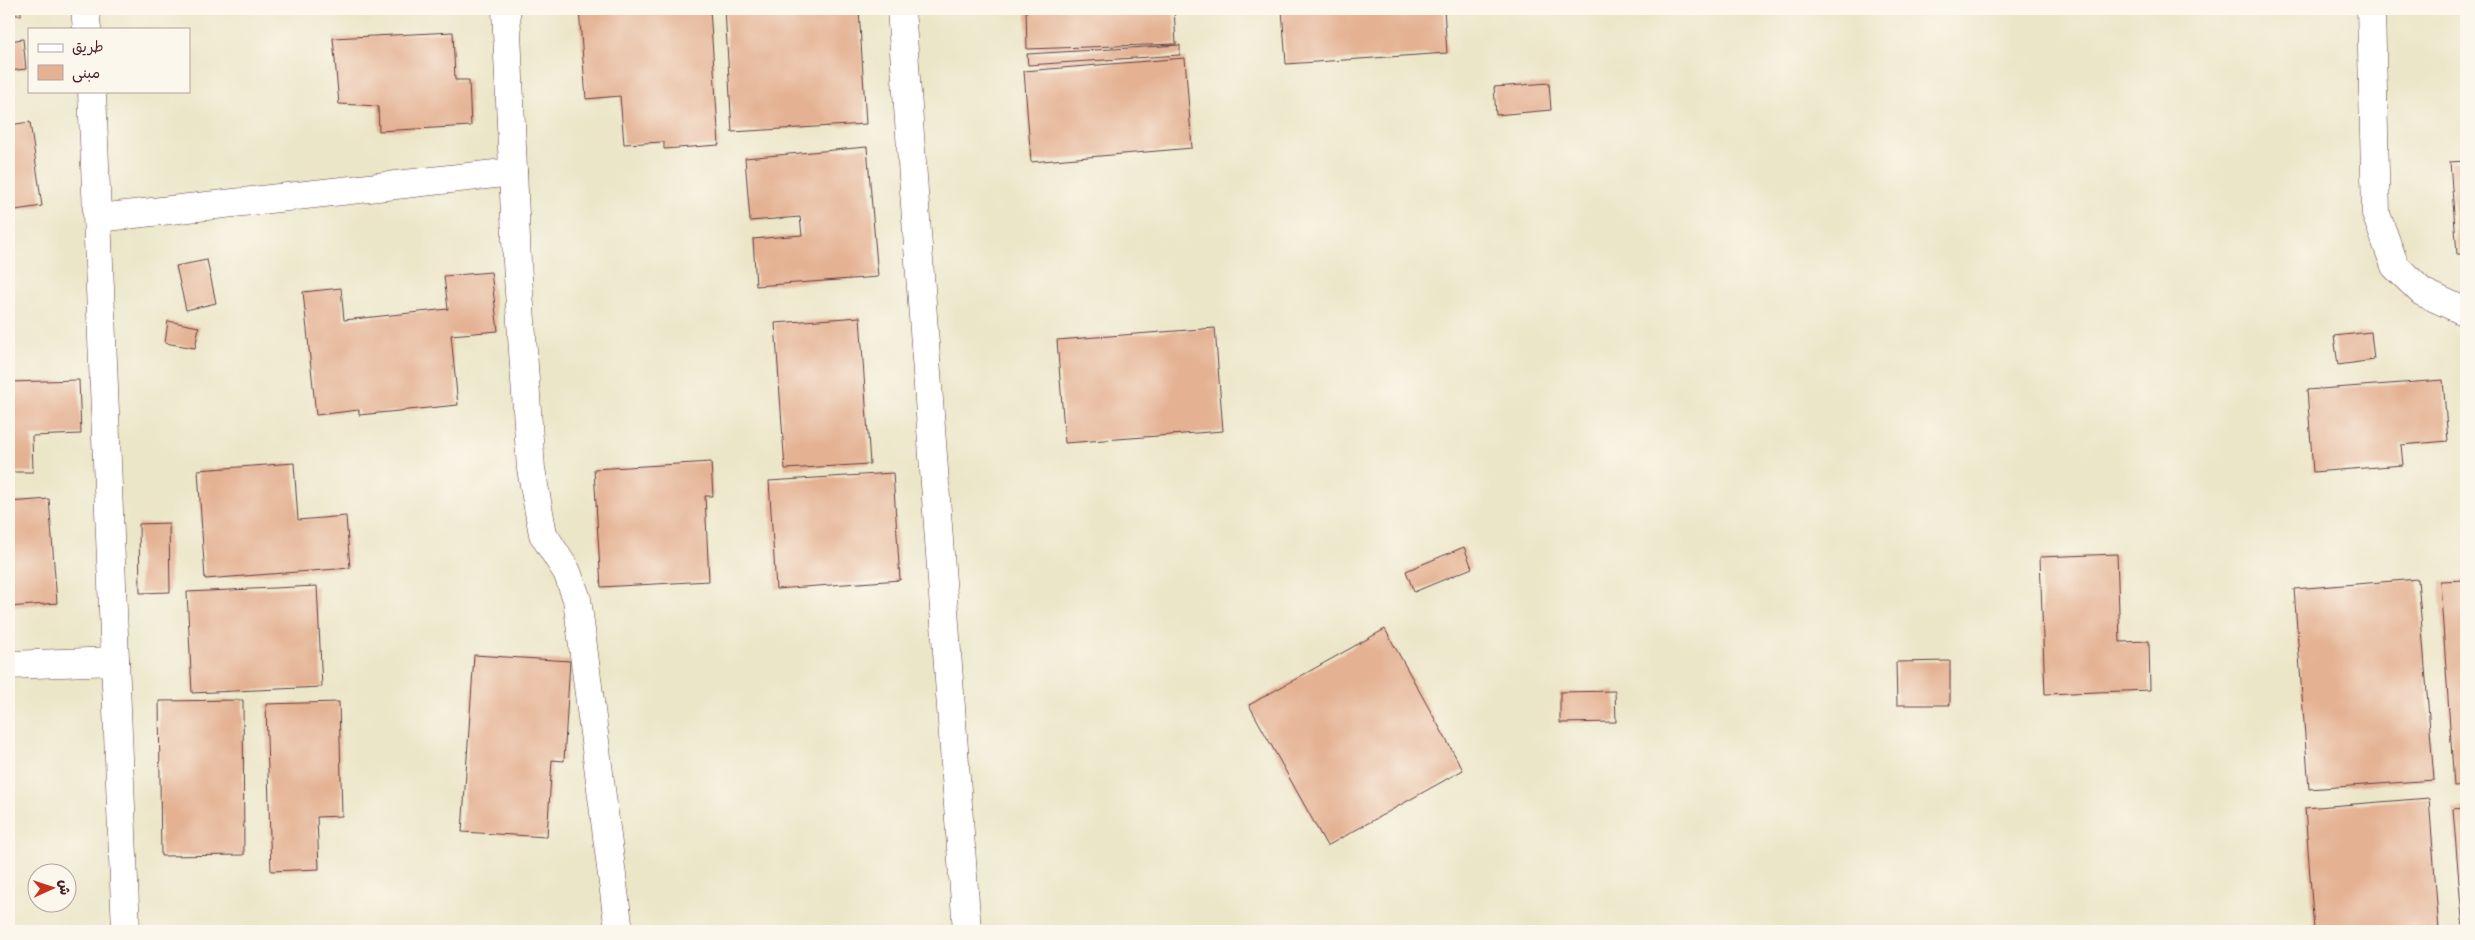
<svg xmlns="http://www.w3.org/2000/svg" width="2475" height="940" viewBox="0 0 2475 940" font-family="Delius,'Playpen Sans Arabic',sans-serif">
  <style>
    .building { fill: #e4b192 }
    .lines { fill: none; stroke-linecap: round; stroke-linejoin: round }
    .minor-casing { stroke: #623d43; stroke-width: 29 }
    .tertiary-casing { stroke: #623d43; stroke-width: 29 }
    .minor { stroke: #fff; stroke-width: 28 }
    .tertiary { stroke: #fff; stroke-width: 28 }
  </style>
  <rect width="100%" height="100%" fill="#fbf7ec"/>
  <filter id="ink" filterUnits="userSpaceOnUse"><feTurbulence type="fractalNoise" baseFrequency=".02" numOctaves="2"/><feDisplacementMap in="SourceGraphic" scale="10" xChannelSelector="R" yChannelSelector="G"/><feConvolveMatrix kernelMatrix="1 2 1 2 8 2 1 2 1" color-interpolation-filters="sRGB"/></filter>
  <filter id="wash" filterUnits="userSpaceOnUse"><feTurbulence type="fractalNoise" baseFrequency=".0096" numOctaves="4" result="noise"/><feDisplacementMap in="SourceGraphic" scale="20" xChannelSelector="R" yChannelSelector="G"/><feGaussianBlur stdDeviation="1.12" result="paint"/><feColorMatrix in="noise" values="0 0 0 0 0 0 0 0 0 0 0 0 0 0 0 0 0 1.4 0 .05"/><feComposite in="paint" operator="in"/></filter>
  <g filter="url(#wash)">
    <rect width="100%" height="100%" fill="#ece6c9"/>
    <g id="blocks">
      <!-- building -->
      <g class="building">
        <rect x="9" y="9" width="12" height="6"/>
        <path d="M579,9H710L719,145L664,149V142L624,144L620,96L586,99Z"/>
        <path d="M725,9H859L866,124L732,132Z"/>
        <path d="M1026,9H1174L1176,44L1027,49Z"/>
        <path d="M1282,9H1444L1447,53L1286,64Z"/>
        <path d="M453,32L455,80H469L471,126L379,131L378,106L339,104L333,38Z"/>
        <path d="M23,39L26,69L9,71V41Z"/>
        <path d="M1180,45V55L1028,65L1027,54Z"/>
        <path d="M1185,58L1192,148L1031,162L1024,71Z"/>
        <path d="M1549,83L1551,110L1496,115L1494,87Z"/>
        <path d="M30,122L42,206L9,211V125Z"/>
        <path d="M867,147L878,277L756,286L753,239L802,235L800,217L750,221L745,158Z"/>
        <path d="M2466,161V254H2457L2450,162Z"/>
        <path d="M207,260L216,303L186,310L176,266Z"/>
        <path d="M491,272L498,331L451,335L458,405L359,415V410L316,415L303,292L341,288L344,320L448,309L444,276Z"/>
        <path d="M860,317L870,464L785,469L775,323Z"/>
        <path d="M168,321L199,327L195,348L165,343Z"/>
        <path d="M1215,328L1223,431L1065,443L1057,340Z"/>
        <path d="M2371,332L2374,360L2338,365L2334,336Z"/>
        <path d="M79,380L81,434L32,436L33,472H9V382Z"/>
        <path d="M2443,380L2448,441L2401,445L2403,465L2313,472L2307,390Z"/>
        <path d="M711,462L713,496H705L709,581L601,587L594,469Z"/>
        <path d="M294,463L298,520L346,516L350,568L205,579L198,470Z"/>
        <path d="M893,473L900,580L776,589L769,481Z"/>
        <path d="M49,499L57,603L9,607V502Z"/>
        <path d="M169,523L170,592L140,593L139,524Z"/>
        <path d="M1464,547L1472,568L1414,592L1406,571Z"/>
        <path d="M2117,554L2120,642L2149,641L2150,690L2045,694L2040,557Z"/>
        <path d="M2418,579L2434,780L2309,789L2294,589Z"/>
        <path d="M2466,580V785L2454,786L2440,581Z"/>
        <path d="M317,586L322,687L192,693L187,592Z"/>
        <path d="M1385,629L1463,770L1327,846L1249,705Z"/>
        <path d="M474,655L570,661L564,761L552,760L547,837L462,832Z"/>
        <path d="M1950,661V705H1897L1896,662Z"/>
        <path d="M1615,691L1616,722L1560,723V692Z"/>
        <path d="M243,700L244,855L161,856L159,701Z"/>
        <path d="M339,702L342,816L317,817L319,869L271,871L266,704Z"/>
        <path d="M2429,798L2439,931H2314L2305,808Z"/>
        <path d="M2466,808V931H2463L2453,809Z"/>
      </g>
    </g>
  </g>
  <g filter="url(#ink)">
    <use href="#blocks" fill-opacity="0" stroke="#623d43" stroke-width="1"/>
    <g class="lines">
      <defs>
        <g id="minor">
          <path d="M85,9L87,29"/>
          <path d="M506,9L517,262L531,469L543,534L567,572L577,599L619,931"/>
          <path d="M2371,9L2376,214L2395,266L2422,292L2466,312"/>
          <path d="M92,91L126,931"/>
          <path d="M98,218L513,172"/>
          <path d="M9,665L115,661"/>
        </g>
        <path id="tertiary" d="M901,9L967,931"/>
      </defs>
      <!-- minor casing -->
      <use href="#minor" class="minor-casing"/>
      <!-- tertiary casing -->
      <use href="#tertiary" class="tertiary-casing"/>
      <!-- minor -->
      <use href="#minor" class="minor"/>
      <!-- tertiary -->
      <use href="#tertiary" class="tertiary"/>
    </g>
  </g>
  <!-- margin -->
  <rect width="2475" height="940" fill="none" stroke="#fbf7ec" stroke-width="30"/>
  <!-- legend -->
  <rect x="28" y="28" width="162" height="65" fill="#fbf7ec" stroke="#b4a19f"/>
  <rect x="38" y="44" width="25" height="8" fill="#ffffff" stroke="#b4a19f"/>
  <text x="72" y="52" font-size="15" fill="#4a1f2b">طريق</text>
  <rect x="38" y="65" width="25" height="15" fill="#e4b192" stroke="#b4a19f"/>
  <text x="72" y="78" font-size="15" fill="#4a1f2b">مبنى</text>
  <!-- north arrow -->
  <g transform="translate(52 888) rotate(87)"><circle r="24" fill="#fbf7ec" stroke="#b4a19f"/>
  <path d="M0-4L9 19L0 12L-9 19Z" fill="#c8321e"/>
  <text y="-8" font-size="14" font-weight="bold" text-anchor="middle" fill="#4a1f2b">ش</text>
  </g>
</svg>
